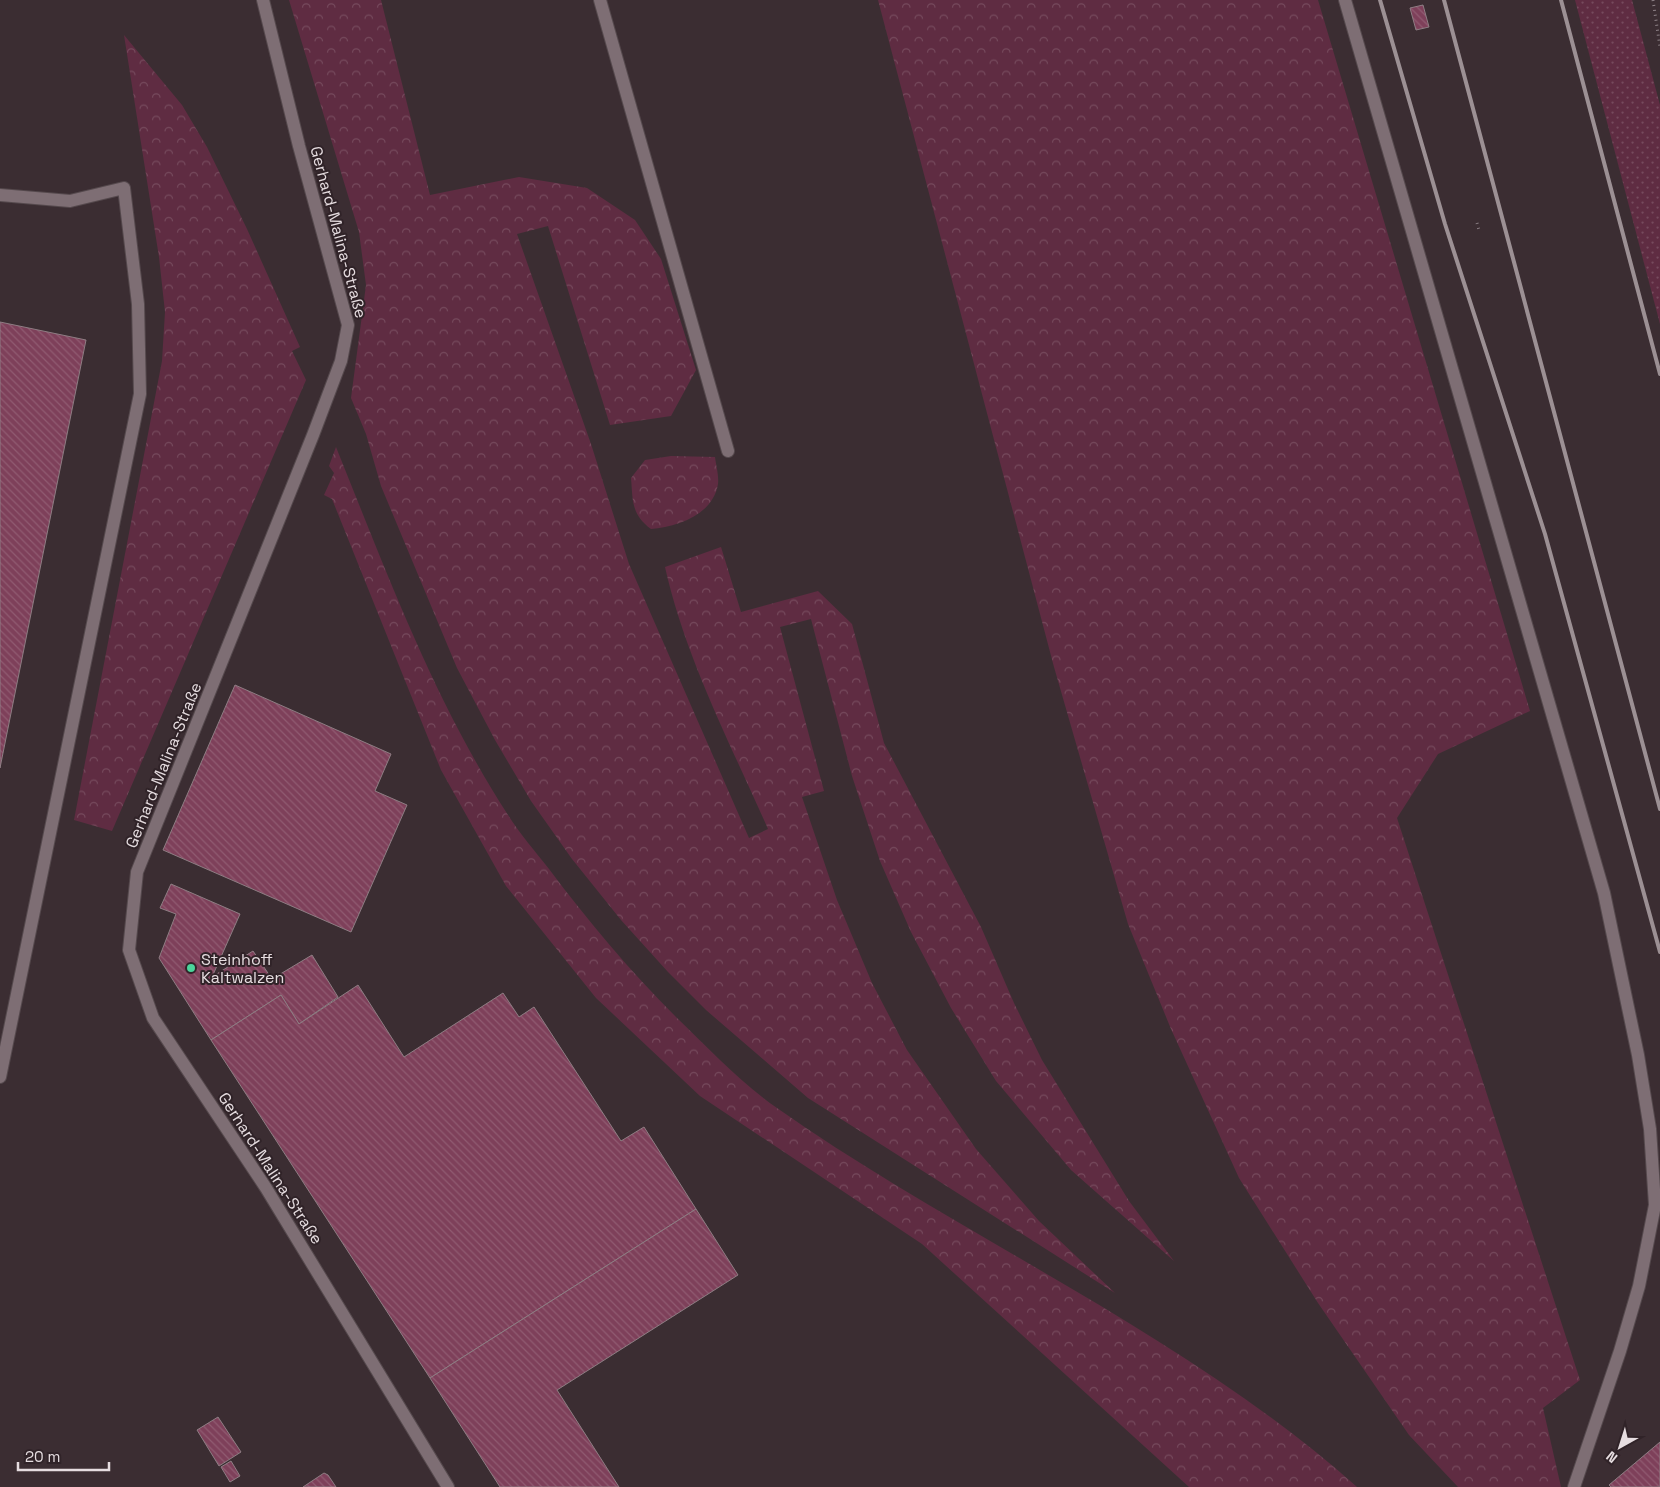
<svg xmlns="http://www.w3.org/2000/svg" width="1660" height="1487" viewBox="0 0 1660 1487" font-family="'Space Grotesk',sans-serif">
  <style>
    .grass { fill: url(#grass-dots) }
    .forest { fill: url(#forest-crowns) }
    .building { fill: url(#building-back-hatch); stroke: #8e7d83 }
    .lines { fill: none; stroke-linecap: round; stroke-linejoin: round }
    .lane-casing { stroke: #55494d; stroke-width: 14 }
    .street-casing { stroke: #55494d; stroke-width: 14 }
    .path { stroke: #8d8186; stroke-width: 3; stroke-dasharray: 1 4; stroke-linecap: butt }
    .lane { stroke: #7e6e74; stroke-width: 12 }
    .street { stroke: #7e6e74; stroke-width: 12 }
    .rail { stroke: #9c9094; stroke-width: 4 }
    .poi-dot { fill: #4bd49b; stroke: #302328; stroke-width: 2 }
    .labels { text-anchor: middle; stroke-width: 4; stroke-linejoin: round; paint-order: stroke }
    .street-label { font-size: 16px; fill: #e6dde0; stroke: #302328 }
    .poi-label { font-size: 16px; fill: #e6dde0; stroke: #302328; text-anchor: start }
  </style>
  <defs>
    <pattern id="grass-dots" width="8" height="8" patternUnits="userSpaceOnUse" patternTransform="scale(1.25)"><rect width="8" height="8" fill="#5f2c42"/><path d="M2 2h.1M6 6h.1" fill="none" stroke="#764a5d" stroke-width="1.8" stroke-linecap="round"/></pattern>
    <pattern id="forest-crowns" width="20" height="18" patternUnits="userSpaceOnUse" patternTransform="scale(1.25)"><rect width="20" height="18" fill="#5f2c42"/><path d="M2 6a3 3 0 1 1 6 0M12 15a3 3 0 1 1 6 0" fill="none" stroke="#764a5d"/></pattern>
    <pattern id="building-back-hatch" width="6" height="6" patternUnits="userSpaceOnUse" patternTransform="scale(1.25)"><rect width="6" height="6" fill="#7e405a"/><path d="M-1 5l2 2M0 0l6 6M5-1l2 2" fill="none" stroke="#905b71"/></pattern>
  </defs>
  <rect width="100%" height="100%" fill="#3b2d32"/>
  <!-- grass -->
  <path class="grass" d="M1575,0H1632L1660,105V324Z"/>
  <!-- forest -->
  <g class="forest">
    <path d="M289,0H381L430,195L519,177L587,188L635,220L661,259L696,370L671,416L610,425L548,226L517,234L591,444L629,564L749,838L768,829C731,745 685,657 665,567L721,547L741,612L818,591L852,624L884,743L981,927L1014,1003L1042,1060L1129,1201L1174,1261L1071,1170L996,1081L951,1008L911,932L880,861L852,776L811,619L780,627L824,791L802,797L837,900L872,983L907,1050L976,1149L1039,1221L1115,1293L808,1098L706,1010L668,972L621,920L572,859L531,801L495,740L457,668L381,486L366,434L351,398L366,285L359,232Z"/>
    <path d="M878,0H1318L1530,711L1438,754L1397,818L1580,1380L1543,1408L1561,1487H1458L1409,1435L1318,1303L1239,1178L1171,1029L1128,924L1054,667Z"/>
    <path d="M124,35L182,105L207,147L247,229L300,347L292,351L306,380L112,831L74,820L162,361L165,312L159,257Z"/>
    <path d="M336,447C386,571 434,701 508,815C520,834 535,851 549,869C588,921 630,971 676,1017C707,1047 742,1084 777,1108C965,1240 1184,1333 1357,1487H1189L922,1244L700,1096L596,998L506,886L441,770L332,499L324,495L334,473L329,466Z"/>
    <path d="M671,456L715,457C716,465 719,476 718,484C713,515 677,527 651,529C631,514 633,501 631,478L645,460Z"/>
  </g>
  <!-- building -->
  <g class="building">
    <path d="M1423,5L1429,27L1416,30L1410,8Z"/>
    <path d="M0,322L86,340L0,768Z"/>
    <path d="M235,685L391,754L375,791L407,805L351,932L163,850Z"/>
    <path d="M171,884L240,914L212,977L253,951L272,979L312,955L338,997L299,1024L281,995L211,1040L159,958L176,914L160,908Z"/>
    <path d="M358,985L404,1057L503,993L519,1017L534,1007L621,1141L644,1127L696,1209L430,1378L211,1040L281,995L299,1024Z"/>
    <path d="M696,1209L738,1275L557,1390L619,1487H500L430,1378Z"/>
    <path d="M218,1417L241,1452L219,1466L197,1430Z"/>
    <path d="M1660,1442V1487H1611L1609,1485Z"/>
    <path d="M231,1461L240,1476L230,1482L221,1467Z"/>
    <path d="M324,1473L328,1475L336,1487H303Z"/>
  </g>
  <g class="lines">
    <defs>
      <g id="lane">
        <path d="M600,0L728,451"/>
        <path d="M1345,0L1604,893L1638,1055L1650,1129L1655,1205L1639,1286L1620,1351L1574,1487"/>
        <path d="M0,195L70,201L124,188L138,304L140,394L0,1077"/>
      </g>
      <path id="street" d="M263,0L299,146L348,325L341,361L313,435L137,872L129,950L153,1018L266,1188L448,1487"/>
    </defs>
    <!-- lane casing -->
    <use href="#lane" class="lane-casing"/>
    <!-- street casing -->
    <use href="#street" class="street-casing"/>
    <!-- path -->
    <g class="path">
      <path d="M1653,0L1660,47"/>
      <path d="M1477,223L1479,230"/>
    </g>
    <!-- lane -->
    <use href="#lane" class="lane"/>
    <!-- street -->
    <use href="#street" class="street"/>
    <!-- rail -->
    <g class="rail">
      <path d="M1380,0L1445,224L1545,534L1660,952"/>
      <path d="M1444,0L1660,809"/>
      <path d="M1561,0L1660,374"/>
    </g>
  </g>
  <!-- markers -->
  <circle class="poi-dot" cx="191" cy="968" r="5"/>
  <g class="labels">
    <!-- street labels -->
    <g class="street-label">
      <text transform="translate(339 232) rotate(75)" y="6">Gerhard-Malina-Straße</text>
      <text transform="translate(163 765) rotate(-68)" y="6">Gerhard-Malina-Straße</text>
      <text transform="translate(271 1168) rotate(57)" y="6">Gerhard-Malina-Straße</text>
    </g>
    <!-- poi labels -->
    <g class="poi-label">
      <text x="201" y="965">Steinhoff<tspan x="201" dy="18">Kaltwalzen</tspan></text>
    </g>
  </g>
  <!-- north arrow -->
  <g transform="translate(1620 1447) rotate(219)" stroke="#302328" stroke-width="4" paint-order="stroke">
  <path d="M0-4L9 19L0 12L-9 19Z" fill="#e6dde0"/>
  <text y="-8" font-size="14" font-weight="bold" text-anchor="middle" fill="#e6dde0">N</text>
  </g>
  <!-- scale -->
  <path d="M18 1462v8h91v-8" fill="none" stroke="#e6dde0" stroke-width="2.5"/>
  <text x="25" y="1462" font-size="15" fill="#e6dde0" stroke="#302328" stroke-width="4" paint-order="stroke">20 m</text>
</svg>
